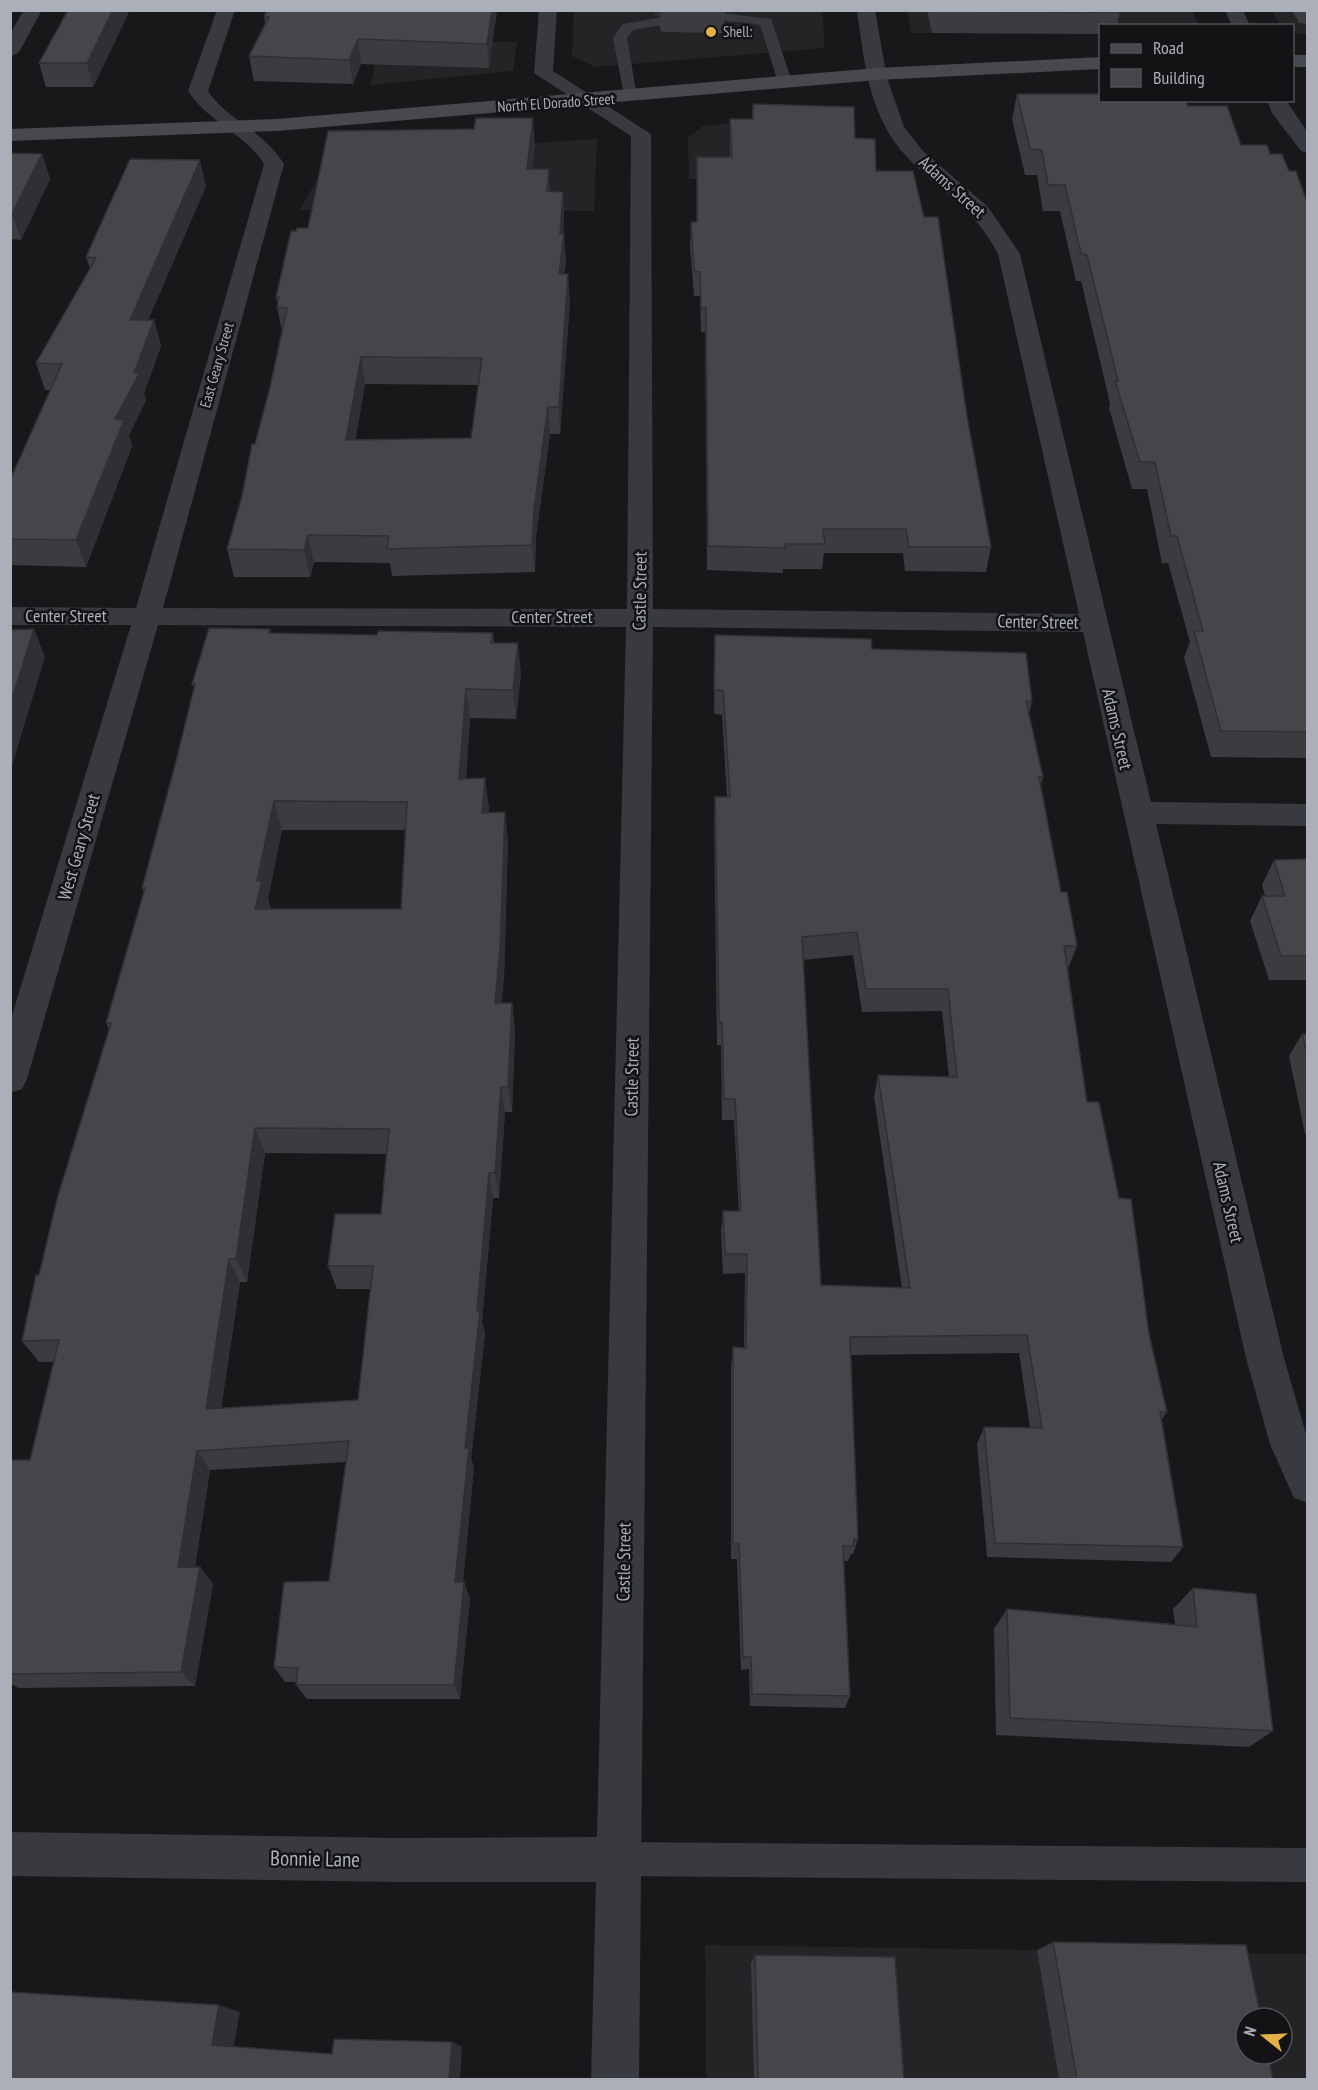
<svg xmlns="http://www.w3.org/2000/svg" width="1318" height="2090" viewBox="0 0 1318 2090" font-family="'PT Sans Narrow',sans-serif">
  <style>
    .built { fill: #242427; fill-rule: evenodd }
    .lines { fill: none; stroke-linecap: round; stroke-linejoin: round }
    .lane { fill: #393a3f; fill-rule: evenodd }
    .street { fill: #393a3f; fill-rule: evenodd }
    .secondary { fill: #47494f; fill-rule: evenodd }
    .wall { fill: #3b3b40; fill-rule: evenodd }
    .shaded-wall { fill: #303034 }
    .building { fill: #45454a; stroke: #303034; stroke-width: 1.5; fill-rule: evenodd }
    .poi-dot { fill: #e5b045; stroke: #131315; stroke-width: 2 }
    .labels { text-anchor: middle; stroke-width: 5; stroke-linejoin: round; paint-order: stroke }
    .far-poi-label { font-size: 15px; fill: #abafb9; stroke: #131315; text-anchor: start }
    .far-street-label { font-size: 15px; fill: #abafb9; stroke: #131315 }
    .street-label { font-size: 18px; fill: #abafb9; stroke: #131315 }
    .near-street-label { font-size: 21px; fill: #abafb9; stroke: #131315 }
  </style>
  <rect width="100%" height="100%" fill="#18181a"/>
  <!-- built -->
  <g class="built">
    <path d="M574,11H823L824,48L595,67L572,56Z"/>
    <path d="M907,11H1192L1199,25L1100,26V34L911,33Z"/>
    <path d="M1272,11H1307V34H1293L1292,26L1280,25Z"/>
    <path d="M381,42H517L513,71L370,85Z"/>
    <path d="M789,118L794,179H689L688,138L703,126Z"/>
    <path d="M597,139L594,211L300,210L330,156Z"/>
    <path d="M705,1945L1307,1954V2079H706ZM1246,2018H1282V2054H1246Z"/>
  </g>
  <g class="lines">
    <!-- lane -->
    <g class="lane">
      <path d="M714,12L771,19L792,82L790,85H780L778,82L760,25C717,17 675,22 633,30L627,38L637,97L635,100H625L613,38L623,24L680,14Z"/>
      <path d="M619,1842L1308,1848V1882L619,1876L607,1871L602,1859L607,1847Z"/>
    </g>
    <!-- street -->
    <g class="street">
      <path d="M24,10H42L19,52L10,57V34Z"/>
      <path d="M217,10H235L208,91C228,121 263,130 284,164L163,608L627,609L631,136L534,73L539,10H557L553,71L651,134L653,609L1079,614L998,254C972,204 942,194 907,157C869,117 864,62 857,10H875L887,78L904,127L923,151L988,207L1020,254L1151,802L1308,804V826L1156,824L1284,1358L1308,1441V1503L1294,1498L1270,1444L1246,1358L1083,632L653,627L639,2080H591L596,1882H396L10,1876V1832L396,1838L597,1837L626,627L158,625L27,1079L22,1089L10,1093V1022L131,625H10V607L136,608L264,164C245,133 209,123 188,91Z"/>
      <path d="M1225,10H1243L1250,26H1232Z"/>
      <path d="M1267,100H1286L1308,133V153L1301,151L1272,113Z"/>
    </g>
    <!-- secondary -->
    <g class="secondary">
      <rect x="1292" y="55" width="16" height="12"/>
      <path d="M1100,57V69L877,80L277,131L10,141V129L277,119L877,68Z"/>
    </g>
  </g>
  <!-- wall -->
  <g class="wall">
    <path d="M68,10H130L93,87H46L39,63Z"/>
    <path d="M267,10H497L489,68L361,64L353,84L254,81L249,56L265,23L264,16Z"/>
    <path d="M654,10H725L724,33L662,32L660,28V15L656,16Z"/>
    <path d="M927,10H1119L1120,12L1117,26H1101V34L932,33Z"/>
    <path d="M1292,10H1308V24L1299,23Z"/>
    <path d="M1017,94L1188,106L1241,145L1270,154L1289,171L1308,205V758L1211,757L1184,657L1190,642L1168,563H1162L1147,489H1132L1109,408L1110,403L1081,281H1076L1060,211H1043L1037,175H1025L1012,119Z"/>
    <path d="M753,104L855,138L876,171L967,416L991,547L986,572L905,571L903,553H824L822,569H783V573L707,570L705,332H701L700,296H694L690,246L691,222H697L730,157V119H752Z"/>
    <path d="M535,144L532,169L550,191L563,192L564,218L563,234L566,261L564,274L570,301L560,434H550L536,536L535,572L392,576L390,563L314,562L310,577H234L227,549L242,496L270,387L282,331L277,307L278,304L276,297L296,231ZM365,384L478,385L471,438L355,440Z"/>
    <path d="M10,153L42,154L50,179L21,240L13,239L10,244Z"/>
    <path d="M206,186L148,320H154L161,346L144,393L146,400L129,435L132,446L86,567L10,565V480L50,390H45L36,363L90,268L86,257Z"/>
    <path d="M270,629L271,633L377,635L493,633L494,643L521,673L516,719L470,718L466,779L489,807L488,813L508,841L504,977L501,1003H512L515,1030L512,1112H505L499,1198H493L482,1322L485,1333L471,1459L474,1467L463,1582L470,1599L460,1699H307L296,1685V1682H285L274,1667L329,1581L346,1462L210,1470L195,1567H200L213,1584L195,1686L18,1688L10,1683V1460H30L54,1362H39L22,1341L39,1275L109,1029L106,1023L144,892L142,888L175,765L194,688L192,684ZM282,830H406L401,909H271L268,899ZM265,1153L386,1154L381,1214L328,1266L337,1289H371L358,1400L221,1408L240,1282H247Z"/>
    <path d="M715,635L872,649L1032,701L1029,714L1043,777L1041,785L1061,892L1077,946L1068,969L1087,1102L1119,1198L1167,1412L1162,1419L1183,1547L1171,1562L987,1557L977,1444L984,1427L1030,1428L1019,1353L851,1355L858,1539L853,1554H851L848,1561H844L850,1696L845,1708L750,1706L749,1669L741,1670L737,1559H731V1365L733,1347L744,1348L745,1273L723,1274L721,1231L723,1211H739L734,1120H722L721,1045H717L714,821L715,797H727L722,715L714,714ZM853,955L862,1012L942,1011L949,1077L878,1075L874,1097L902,1288L821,1285L803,960Z"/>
    <path d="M1308,859V980H1269L1250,921L1262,896H1265L1262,885L1274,860Z"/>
    <path d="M1302,1034H1308V1134H1305L1289,1056Z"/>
    <path d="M1193,1588L1273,1731L1249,1747L996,1735L994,1629L1007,1609L1175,1624L1173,1609Z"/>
    <path d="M1053,1942L1273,2079H1059L1037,1950Z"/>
    <path d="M755,1955L904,2079H754L751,1963Z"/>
  </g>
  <!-- shaded-wall -->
  <g class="shaded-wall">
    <path d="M113,10H130L93,87L87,63Z"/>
    <path d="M492,10H497L489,68L487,44Z"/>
    <path d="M656,10H660V15L656,16Z"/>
    <path d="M358,39L361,64L353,84L349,60Z"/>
    <path d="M533,118L535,144L529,195L527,169Z"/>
    <path d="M42,154L50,179L21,240L12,214Z"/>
    <path d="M200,160L206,186L137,346L130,320Z"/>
    <path d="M549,169L550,195L547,191Z"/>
    <path d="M563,192L564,218L562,254L564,234L566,261L561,301L559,274L560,234Z"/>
    <path d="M10,232L13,239L10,244Z"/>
    <path d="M568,274L570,301L560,434L559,407Z"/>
    <path d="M154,320L161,346L144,393L146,400L129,435L132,446L86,567L76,540L115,419L134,373Z"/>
    <path d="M361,357L365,384L351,467L346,440Z"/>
    <path d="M548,407L550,434L536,536L535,572L532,545L534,509Z"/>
    <path d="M308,535L314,562L310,577L304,550Z"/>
    <path d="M34,629L45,657L10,772V705Z"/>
    <path d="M518,643L521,673L516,719L513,690Z"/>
    <path d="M466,689L470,718L464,807L459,779Z"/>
    <path d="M485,778L489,807L485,842L482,813Z"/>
    <path d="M274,801L282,830L268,899L271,909H255L257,881Z"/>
    <path d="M505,812L508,841L504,977L499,1030L495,1003Z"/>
    <path d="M512,1003L515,1030L512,1112L508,1087Z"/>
    <path d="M501,1087L505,1112L499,1198L495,1173Z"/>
    <path d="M255,1128L265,1153L247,1282L236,1259Z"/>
    <path d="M489,1173L493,1198L482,1322L485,1333L471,1459L474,1467L461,1599L455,1582L465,1448Z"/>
    <path d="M229,1259L240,1282L218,1429L206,1409Z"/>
    <path d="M197,1451L210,1470L192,1584L178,1567Z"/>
    <path d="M200,1567L213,1584L195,1686L181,1672Z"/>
    <path d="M464,1582L470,1599L460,1699L454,1685Z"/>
    <path d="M219,2005L240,2012L233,2050L212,2045Z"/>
    <path d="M452,2042L462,2047L460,2079H449Z"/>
  </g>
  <!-- building -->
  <g class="building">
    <path d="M68,10H113L87,63H39Z"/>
    <path d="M267,10H492L487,44L358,39L349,60L249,56L269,17L264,16Z"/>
    <path d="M935,10H1119L1120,12L935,11Z"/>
    <path d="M1017,94H1101V100H1185L1188,106H1227L1241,145H1267L1270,154H1282L1289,171H1296L1308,205V732L1221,731L1194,631H1203L1177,536H1171L1155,462H1140L1115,381H1118L1087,255L1081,254L1065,185H1048L1042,150L1030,149Z"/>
    <path d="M753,104L854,107L855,138L875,139L876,171H913L924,217H938L967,416L991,547H909L906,529H823L825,544H785V548L708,546L706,308H701L700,272L694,271L691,222H697V157H732L730,119H753Z"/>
    <path d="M476,118H533L527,169H549L547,191L563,192L560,234H564L559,274H568L559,407H548L534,509L532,545L387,549L389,536L308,535L304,550L227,549L242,496L252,444H255L270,387L287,308L277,307L279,297H276L291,231H296L297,228H308L328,131L474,129ZM361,357L482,358L471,438L346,440Z"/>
    <path d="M10,153L42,154L12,214H10Z"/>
    <path d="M130,159L200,160L130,320H154L134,373L139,374L115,419L124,420L76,540L10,539V480L62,364L36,363L96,258L86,257Z"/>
    <path d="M209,628L270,629L269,633L377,635L378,631L493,633L491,643H518L513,690L466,689L459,779L485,778L482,813L505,812L500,949L495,1003H512L508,1087H501L495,1173H489L477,1311H480L465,1448H469L455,1582H464L454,1685H296L298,1668L274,1667L284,1582L329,1581L349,1441L197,1451L178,1567H200L181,1672L10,1674V1460H30L59,1340L22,1341L36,1275H39L57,1199L111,1023H106L145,888H142L175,765L195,684H192ZM274,801L407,802L401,909H255L262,881H257ZM255,1128L389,1129L381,1214H335L328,1266H373L358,1400L206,1409L229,1259H236Z"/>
    <path d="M34,629L10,705V630Z"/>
    <path d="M715,635L871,639L872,649L1026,653L1032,701H1026L1043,777H1039L1061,892H1067L1077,946H1064L1087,1102H1099L1119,1198L1131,1199L1149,1334L1167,1412H1160L1183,1547L995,1543L984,1427L1042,1428L1027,1335L850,1337L858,1539H854L853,1546H843L850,1696L752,1694L751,1657H743L739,1544H733V1347L746,1348L747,1254H725L723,1211H741L735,1099H724L722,1022H719L715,797H730L723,690H714ZM857,932L866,989H948L957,1077L878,1075L910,1288L821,1285L802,937Z"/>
    <path d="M1308,859V956H1281L1262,896H1285L1274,860Z"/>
    <path d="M1302,1034H1308V1057Z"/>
    <path d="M1193,1588L1256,1594L1273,1731L1010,1718L1007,1609L1197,1627Z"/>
    <path d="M1053,1942L1246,1945L1261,2018H1246V2054H1268L1273,2079H1077Z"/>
    <path d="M755,1955L895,1957L904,2079H758Z"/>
    <path d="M10,1992L219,2005L212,2045L332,2054L334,2039L452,2042L449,2079H10Z"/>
  </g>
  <!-- markers -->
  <circle class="poi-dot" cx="711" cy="32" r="6"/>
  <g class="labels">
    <!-- far-poi labels -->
    <g class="far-poi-label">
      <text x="723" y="37">Shell:</text>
    </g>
    <!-- far-street labels -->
    <g class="far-street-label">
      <text transform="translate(556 103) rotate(-4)" y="5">North El Dorado Street</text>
      <text transform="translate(217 365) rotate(-74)" y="5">East Geary Street</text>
    </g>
    <!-- street labels -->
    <g class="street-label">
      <text transform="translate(952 187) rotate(42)" y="6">Adams Street</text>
      <text transform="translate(640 591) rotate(-89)" y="6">Castle Street</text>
      <text x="66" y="622">Center Street</text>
      <text x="552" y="623">Center Street</text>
      <text transform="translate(1038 622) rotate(1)" y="6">Center Street</text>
      <text transform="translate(1117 729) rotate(77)" y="6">Adams Street</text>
      <text transform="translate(79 847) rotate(-74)" y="6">West Geary Street</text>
      <text transform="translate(632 1077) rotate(-89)" y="6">Castle Street</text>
      <text transform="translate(1228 1202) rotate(77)" y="6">Adams Street</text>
      <text transform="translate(624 1562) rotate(-89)" y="6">Castle Street</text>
    </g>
    <!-- near-street labels -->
    <g class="near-street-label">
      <text transform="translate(315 1859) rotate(1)" y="7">Bonnie Lane</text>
    </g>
  </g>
  <!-- border -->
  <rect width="1318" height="2090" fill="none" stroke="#abafb9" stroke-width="24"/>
  <!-- legend -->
  <rect x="1099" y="24" width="195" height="78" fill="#131315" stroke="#505157" stroke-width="1.5"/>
  <rect x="1111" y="44" width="30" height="9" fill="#47494f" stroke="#505157" stroke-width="1.5"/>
  <text x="1153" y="54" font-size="18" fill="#abafb9">Road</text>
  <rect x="1111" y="69" width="30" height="18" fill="#45454a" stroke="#505157" stroke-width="1.5"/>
  <text x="1153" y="84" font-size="18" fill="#abafb9">Building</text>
  <!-- north arrow -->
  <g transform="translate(1264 2036) rotate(288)"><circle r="28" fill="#131315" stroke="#505157" stroke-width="1.5"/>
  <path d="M0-4.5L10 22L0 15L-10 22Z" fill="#e5b045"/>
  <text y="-9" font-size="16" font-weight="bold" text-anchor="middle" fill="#abafb9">N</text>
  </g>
</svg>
